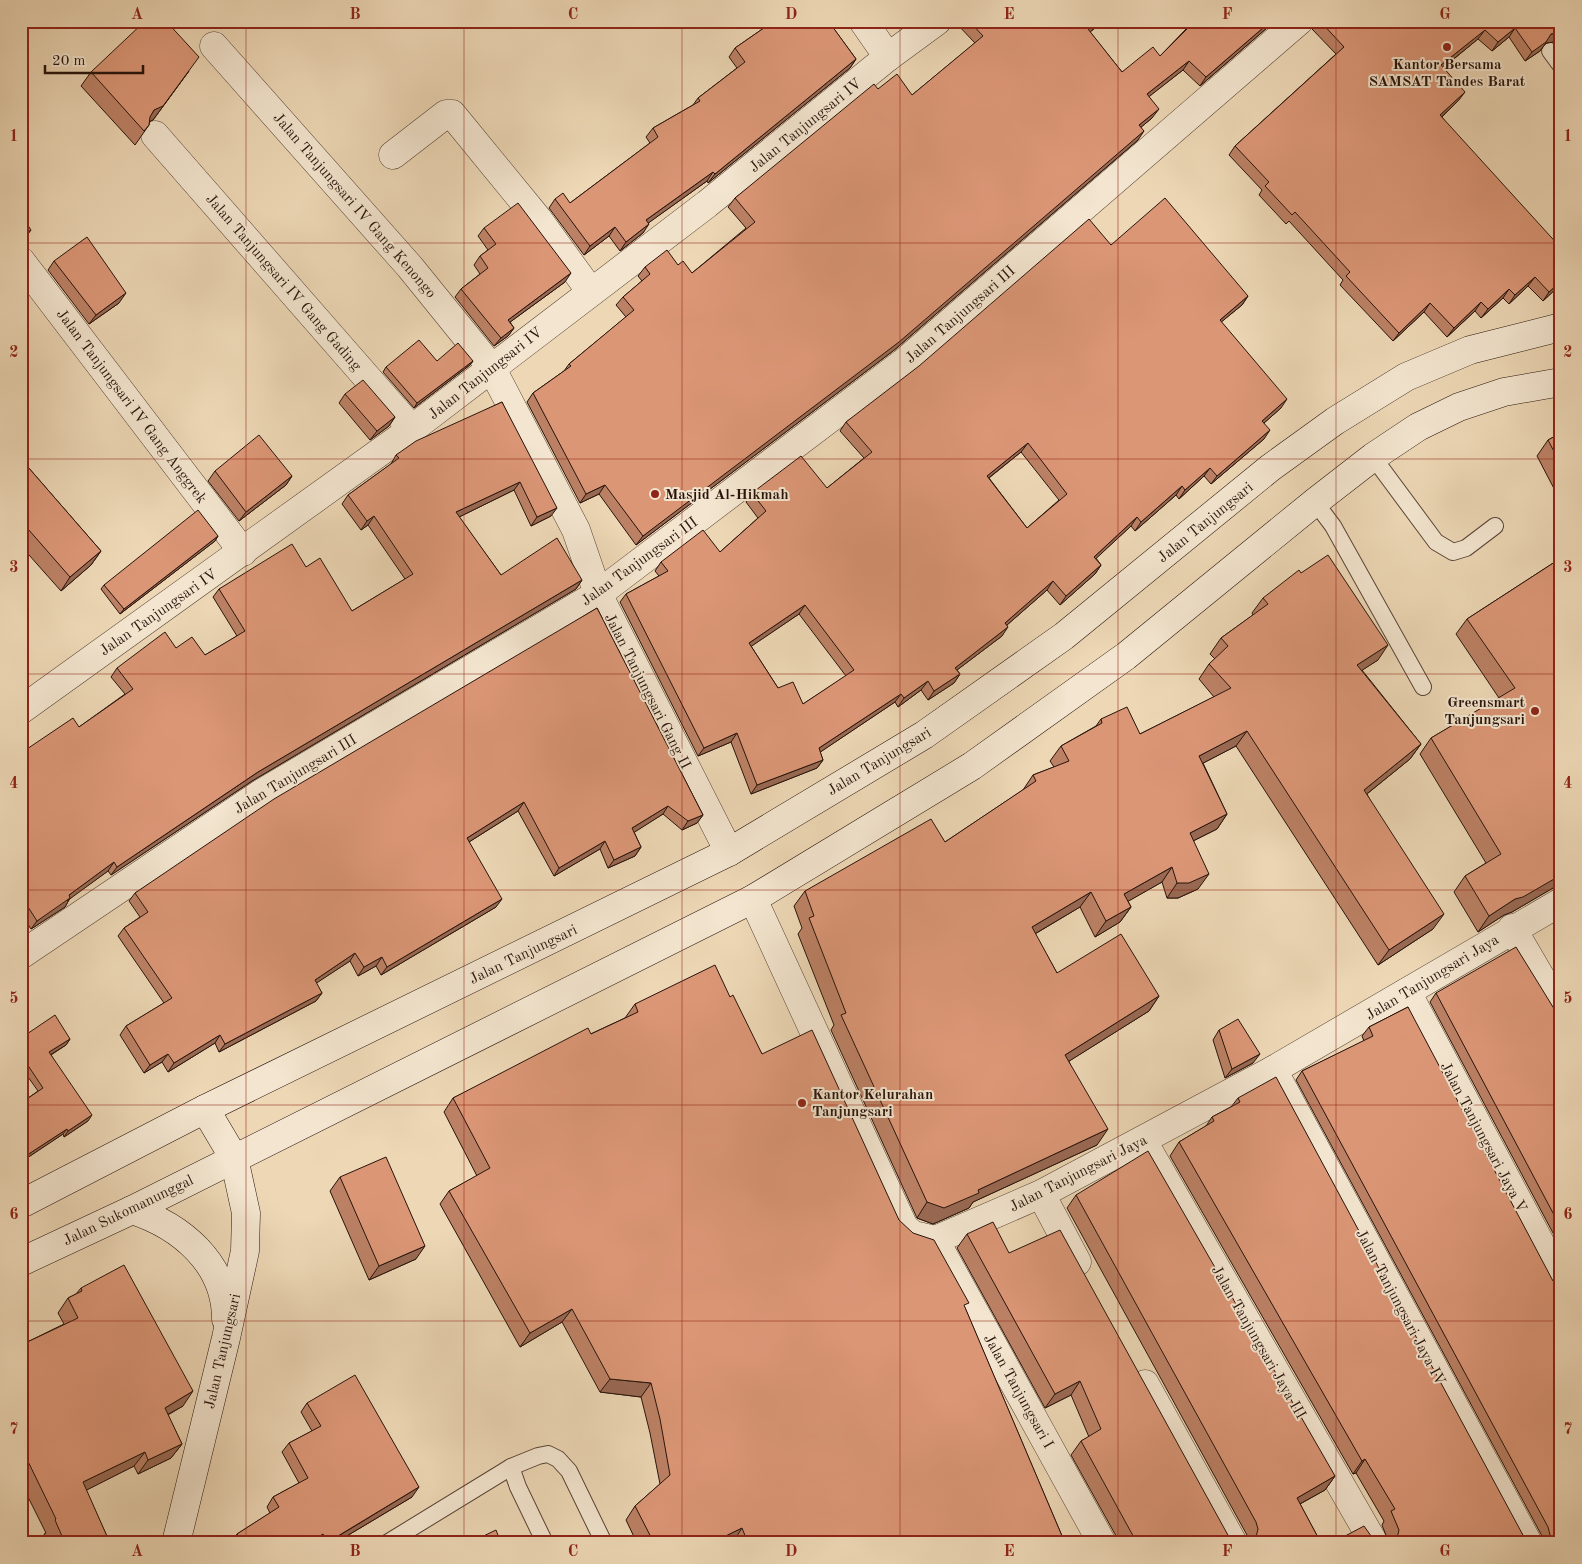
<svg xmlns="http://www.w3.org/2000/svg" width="1582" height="1564" viewBox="0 0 1582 1564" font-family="'Old Standard TT',serif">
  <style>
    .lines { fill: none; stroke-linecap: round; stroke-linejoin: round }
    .service-casing { stroke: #584436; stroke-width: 18 }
    .minor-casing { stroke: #584436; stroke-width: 29 }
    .secondary-casing { stroke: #27130b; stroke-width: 29 }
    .service { stroke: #f3e5cf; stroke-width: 16 }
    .minor { stroke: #f3e5cf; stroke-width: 28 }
    .secondary { stroke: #f3e5cf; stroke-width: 28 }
    .wall { fill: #bc8165; stroke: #27130b; fill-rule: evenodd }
    .shaded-wall { fill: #996953; stroke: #27130b }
    .building { fill: #db9676; stroke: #27130b; fill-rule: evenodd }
    .grid { fill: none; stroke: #8f2418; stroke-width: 1; stroke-opacity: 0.55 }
    .poi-dot { fill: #8f2418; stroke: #f3e5cf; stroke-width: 2 }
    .labels { text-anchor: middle; stroke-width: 4; stroke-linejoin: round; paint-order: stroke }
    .poi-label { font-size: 15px; font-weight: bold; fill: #27130b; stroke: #f3e5cf; text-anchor: start }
    .street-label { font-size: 15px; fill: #27130b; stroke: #f3e5cf }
    .neatline { fill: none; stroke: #8f2418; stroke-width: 2 }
    .grid-label { font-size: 16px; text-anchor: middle; font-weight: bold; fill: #8f2418 }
  </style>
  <rect width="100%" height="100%" fill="#edd7b5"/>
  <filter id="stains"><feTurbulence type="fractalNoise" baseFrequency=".004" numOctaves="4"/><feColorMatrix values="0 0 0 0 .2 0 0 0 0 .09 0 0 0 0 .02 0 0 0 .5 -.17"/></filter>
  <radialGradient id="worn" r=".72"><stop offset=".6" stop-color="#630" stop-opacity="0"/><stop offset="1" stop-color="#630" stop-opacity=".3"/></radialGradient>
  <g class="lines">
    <defs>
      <g id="service">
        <path d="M1550,51L1561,66"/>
        <path d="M1373,457L1436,542L1453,552L1466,548L1495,526"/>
        <path d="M1315,502L1333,526L1423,687"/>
        <path d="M511,1467L518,1487L545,1543"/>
        <path d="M387,1543L511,1467L538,1456L548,1454L558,1459L569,1471L604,1543"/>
      </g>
      <g id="minor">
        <path d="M863,21L888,57"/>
        <path d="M214,46L410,267L491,367L576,530L598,594L729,852"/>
        <path d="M155,135L412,429"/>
        <path d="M393,155L446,114H452L538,219L591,292"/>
        <path d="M21,261L243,552"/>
        <path d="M21,710L412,429L707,204L888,57L937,21"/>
        <path d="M753,899L904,1227L913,1235L935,1240L1041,1194L1273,1070L1561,902"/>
        <path d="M1512,928L1561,1012"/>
        <path d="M21,955L260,794L598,594L903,363L1299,21"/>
        <path d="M1407,992L1561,1282"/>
        <path d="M1273,1070L1528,1543"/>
        <path d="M1143,1141L1374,1543"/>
        <path d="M1041,1194L1077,1262"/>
        <path d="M935,1240L1102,1543"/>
        <path d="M1145,1384L1233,1543"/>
      </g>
      <g id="secondary">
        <path d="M21,1204L205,1109L729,852L924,735L1064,636L1270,468L1335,421L1406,377L1470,350L1561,327"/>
        <path d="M132,1210C181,1226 226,1263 226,1319"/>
        <path d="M21,1262L132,1210L753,899L972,766L1126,656L1315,502L1373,457L1418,427L1459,407L1504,392L1561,382"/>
        <path d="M176,1543L226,1338L245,1251L246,1213L234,1158L205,1109"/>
      </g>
    </defs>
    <!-- service casing -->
    <use href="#service" class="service-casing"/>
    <!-- minor casing -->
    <use href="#minor" class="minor-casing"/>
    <!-- secondary casing -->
    <use href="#secondary" class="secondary-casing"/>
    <!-- service -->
    <use href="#service" class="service"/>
    <!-- minor -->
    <use href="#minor" class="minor"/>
    <!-- secondary -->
    <use href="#secondary" class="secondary"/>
  </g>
  <!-- wall -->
  <g class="wall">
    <path d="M487,21H499L492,27Z"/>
    <path d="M774,21H844L834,29L856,59L850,68L708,183L707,181L648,223L643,233L620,251L609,236L584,255L549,208L555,199L570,203L650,143L646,137L653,128L693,105L698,98L737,68L729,57L735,48Z"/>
    <path d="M957,21H1104L1090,32L1122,72L1160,56L1186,29L1182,21H1275L1200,86L1183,70L1149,96L1152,118L1141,127L1138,140L893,351L636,545L599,494L580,503L527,402L533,393L564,371L569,364L626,317L616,305L623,297L642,281L638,276L645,267L678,265L692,273L746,228L728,207L735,198L878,89L912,95L975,43L956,23Z"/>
    <path d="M1314,21H1561V37L1554,42L1546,43L1540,51L1525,61L1509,37L1492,51L1478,39L1443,68L1459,100L1442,117L1561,284L1543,301L1528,286L1509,304L1503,298L1481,318L1475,311L1447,337L1424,312L1393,341L1340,285L1343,280L1289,221L1286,224L1259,195L1262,190L1229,155L1235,146L1336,54L1312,29Z"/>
    <path d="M189,71L153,120L150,121L149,125L135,145L81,86L91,72Z"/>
    <path d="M484,228L565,282L510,322L514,328L508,336L494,346L455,297L461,289L480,274L474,265L480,256L488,250L478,236Z"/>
    <path d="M1111,245L1248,296L1242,305L1221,322L1281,408L1264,423V439L1211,484L1204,476L1179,499L1176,495L1135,531L1131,526L1096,558L1101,565L1095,574L1060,605L1047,590L1007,625L1002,636L957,670L960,674L954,683L928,700L921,690L898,707L895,702L820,752L823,760L817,768L751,794L731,742L698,756L620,602L626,594L659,576L655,571L661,562L720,552L758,518L746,502L752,493L827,488L864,458L840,431L846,422ZM1021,452L1059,500L1027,528L989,478ZM799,614L846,676L803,704L778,688L751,646Z"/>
    <path d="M54,261L119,303L89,324L48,270Z"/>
    <path d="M437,361H473L470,365L414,408L383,372L386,367Z"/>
    <path d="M345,394L395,417L389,426L370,440L339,403Z"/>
    <path d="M502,402L551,516L531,526L514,490L459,517L501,575L582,580L576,589L252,781L111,875L108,871L70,898L65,907L31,929L21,914V753L79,727L125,694L111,677L117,668L176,648L205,655L237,636L213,597L219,589L306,567L352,611L405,579L368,525L361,530L342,504L348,495L391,464L396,455Z"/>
    <path d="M1561,433V502L1537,456L1548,440Z"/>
    <path d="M21,459L101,551L91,565L61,591L21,546Z"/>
    <path d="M215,471L292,476L286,485L239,521L208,481Z"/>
    <path d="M218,536L215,541L120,614L101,589L104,585Z"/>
    <path d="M1561,558V887L1553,888L1512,912L1504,915L1478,932L1454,892L1465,876L1486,863L1420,754L1431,738L1499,698L1456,634L1467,619Z"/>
    <path d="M1263,598L1378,660L1362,670L1421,744L1410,759L1367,794L1433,929L1378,965L1236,746L1203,763L1227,814L1217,829L1193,841L1198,889L1178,898H1167L1162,882L1128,901L1131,907L1120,922L1095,937L1080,907L1035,934L1057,973L1159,996L1149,1011L1069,1061L1097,1145L973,1202L969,1208L933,1224L917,1218L831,1030L834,1025L798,934L802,928L794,906L805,891L945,842L1023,790L1033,775L1054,767L1050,761L1061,746L1096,726L1101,719L1140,734L1214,697L1199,679L1209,664L1215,659L1210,654L1221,638L1253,615L1252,613Z"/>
    <path d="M597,608L703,815L697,823L682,830L663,814L634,832L641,847L635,856L608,868L600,849L554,876L518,811L469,842L496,907L381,975L376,966L358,976L350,961L316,983L322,993L316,1001L219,1052L215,1043L168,1072L162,1062L144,1073L120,1035L126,1026L164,1003L118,936L124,928L140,917L129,901L135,893Z"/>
    <path d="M1436,993L1561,1020V1248L1430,1002Z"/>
    <path d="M730,997L762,1054L899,1220L965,1308L1065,1543H733V1542L731,1543H637L626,1520L635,1506L660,1484L650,1433L641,1397L600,1392L562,1322L520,1347L440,1204L449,1191L477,1176L444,1112L453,1098L625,1018L635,1004Z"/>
    <path d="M1408,1007L1560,1543H1543L1542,1536L1296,1080L1302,1071L1364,1041L1362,1036L1369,1027Z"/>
    <path d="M1219,1030L1253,1063L1225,1078L1213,1040Z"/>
    <path d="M21,1038L70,1039L66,1045L51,1055L88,1121L64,1137L63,1134L21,1162V1103L38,1091L21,1067Z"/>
    <path d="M1238,1098L1524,1537L1530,1543H1389L1382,1525L1384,1521L1356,1473L1353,1474L1170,1156L1179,1142L1206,1126L1212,1117L1231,1107Z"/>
    <path d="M340,1177L416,1259L369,1280L330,1191Z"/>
    <path d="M1076,1195L1335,1476L1325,1490L1300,1504L1321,1543H1249L1247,1535L1067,1208Z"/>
    <path d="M967,1234L1009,1253L1229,1537L1235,1543H1120L1071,1455L1081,1441L1089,1437L1071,1395L1045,1408L957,1248Z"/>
    <path d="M81,1288L183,1406L168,1415L182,1444L171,1458L138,1474L134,1466L86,1490L110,1543H48L44,1534L46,1533L21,1483V1345L64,1324L58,1313L68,1298L76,1294Z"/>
    <path d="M307,1403L412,1497L335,1543H230L237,1534L270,1513L267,1507L273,1497L299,1483L282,1452L289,1443L312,1431L301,1412Z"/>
  </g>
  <!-- shaded-wall -->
  <g class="shaded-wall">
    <path d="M496,21H499L492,27Z"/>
    <path d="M838,21H844L825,35L832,26Z"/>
    <path d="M1098,21H1104L1082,38L1088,29Z"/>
    <path d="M1271,21H1275L1200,86L1206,77Z"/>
    <path d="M1515,28L1509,37L1492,51L1498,42Z"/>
    <path d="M1485,30L1478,39L1435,74L1441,65Z"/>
    <path d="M1561,32V37L1554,42L1546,43L1540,51L1525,61L1532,52L1551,34Z"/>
    <path d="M856,59L850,68L708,183L715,174Z"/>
    <path d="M1189,61L1183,70L1141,103L1147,94Z"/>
    <path d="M189,71L153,120L144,124L154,110Z"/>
    <path d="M1465,92L1459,100L1434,124L1440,115Z"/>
    <path d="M1159,109L1152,118L1133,134L1139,125Z"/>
    <path d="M1144,131L1138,140L893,351L636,545L643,536Z"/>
    <path d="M713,172L707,181L640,229L646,220Z"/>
    <path d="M649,224L643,233L620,251L626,242Z"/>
    <path d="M615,227L609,236L584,255L590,246Z"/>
    <path d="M31,230L21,244V236Z"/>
    <path d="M571,273L565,282L502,328L508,320Z"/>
    <path d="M1535,277L1528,286L1509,304L1515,295Z"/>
    <path d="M1561,281V284L1543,301L1549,292Z"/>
    <path d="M1509,289L1503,298L1481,318L1488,309Z"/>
    <path d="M126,293L119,303L89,324L96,315Z"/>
    <path d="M1248,296L1242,305L1214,328L1220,320Z"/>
    <path d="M1481,302L1475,311L1447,337L1454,328Z"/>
    <path d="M1430,303L1424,312L1393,341L1399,333Z"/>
    <path d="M514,328L508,336L494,346L501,338Z"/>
    <path d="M473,361L470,365L414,408L417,403Z"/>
    <path d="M1287,399L1281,408L1256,430L1262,421Z"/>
    <path d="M395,417L389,426L370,440L377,431Z"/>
    <path d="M1270,430L1264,439L1211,484L1217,476Z"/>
    <path d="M1028,443L1021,452L981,484L987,476Z"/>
    <path d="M1210,468L1204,476L1179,499L1185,490Z"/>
    <path d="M292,476L286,485L239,521L246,512Z"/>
    <path d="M520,482L514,490L451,521L456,512Z"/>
    <path d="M605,485L599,494L580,503L586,494Z"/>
    <path d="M1182,486L1176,495L1135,531L1141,522Z"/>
    <path d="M557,508L551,516L531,526L537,517Z"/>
    <path d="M374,516L368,525L361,530L367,521Z"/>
    <path d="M1137,517L1131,526L1088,566L1094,557Z"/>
    <path d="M218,536L215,541L120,614L124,609Z"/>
    <path d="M101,551L91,565L61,591L70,577Z"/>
    <path d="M1101,565L1095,574L1060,605L1066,596Z"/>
    <path d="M582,580L576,589L252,781L111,875L117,867L258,772Z"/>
    <path d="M1053,581L1047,590L999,632L1005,623Z"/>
    <path d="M805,605L799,614L743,652L749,643Z"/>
    <path d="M1008,627L1002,636L949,676L955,668Z"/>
    <path d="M1388,645L1378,660L1347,680L1357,665Z"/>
    <path d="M960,674L954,683L928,700L934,691Z"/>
    <path d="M928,681L921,690L898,707L904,698Z"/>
    <path d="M901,694L895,702L813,757L819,748Z"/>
    <path d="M1247,731L1236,746L1188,771L1199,756Z"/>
    <path d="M737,733L731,742L698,756L704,748Z"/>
    <path d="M1421,744L1410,759L1353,805L1364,790Z"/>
    <path d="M823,760L817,768L751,794L757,785Z"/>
    <path d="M524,802L518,811L461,847L467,838Z"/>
    <path d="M668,806L663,814L627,837L632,828Z"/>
    <path d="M1227,814L1217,829L1179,848L1190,833Z"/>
    <path d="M703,815L697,823L682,830L688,821Z"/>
    <path d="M605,841L600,849L554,876L559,868Z"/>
    <path d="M641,847L635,856L608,868L614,860Z"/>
    <path d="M114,862L108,871L67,901L70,898L65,907L31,929L37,921L69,895Z"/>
    <path d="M1172,867L1162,882L1113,910L1124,894Z"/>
    <path d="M1209,874L1198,889L1178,898H1167L1177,883Z"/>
    <path d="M1561,875V887L1553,888L1512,912L1504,915L1478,932L1489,916L1515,899Z"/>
    <path d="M1091,892L1080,907L1021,942L1032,927Z"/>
    <path d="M502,899L496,907L381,975L387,967Z"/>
    <path d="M1131,907L1120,922L1095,937L1106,921Z"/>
    <path d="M1444,914L1433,929L1378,965L1389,950Z"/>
    <path d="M355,953L350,961L309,988L315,980Z"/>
    <path d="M382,957L376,966L358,976L364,967Z"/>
    <path d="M322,993L316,1001L219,1052L225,1044Z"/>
    <path d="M1159,996L1149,1011L1055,1070L1065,1055Z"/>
    <path d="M220,1035L215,1043L168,1072L174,1063Z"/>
    <path d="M70,1039L66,1045L45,1058L49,1052Z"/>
    <path d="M168,1054L162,1062L144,1073L150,1065Z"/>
    <path d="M1260,1054L1253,1063L1225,1078L1232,1069Z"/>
    <path d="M92,1115L88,1121L64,1137L68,1131Z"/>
    <path d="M67,1129L63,1134L21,1162V1159Z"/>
    <path d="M1108,1129L1097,1145L973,1202L969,1208L933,1224L917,1218L927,1202L978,1190Z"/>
    <path d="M425,1246L416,1259L369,1280L379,1266Z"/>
    <path d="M572,1309L562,1322L520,1347L530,1333Z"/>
    <path d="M610,1379L651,1383L641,1397L600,1392Z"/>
    <path d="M1080,1381L1071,1395L1045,1408L1055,1394Z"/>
    <path d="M193,1391L183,1406L154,1422L165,1408Z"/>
    <path d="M182,1444L171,1458L138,1474L148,1460Z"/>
    <path d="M145,1452L134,1466L73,1497L83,1482Z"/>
    <path d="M1365,1459L1356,1473L1353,1474L1362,1461Z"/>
    <path d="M1335,1476L1325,1490L1287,1511L1297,1498Z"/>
    <path d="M419,1487L412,1497L335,1543H327Z"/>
    <path d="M742,1528L733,1542L731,1543H711Z"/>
    <path d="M323,1534L317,1543H309Z"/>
    <path d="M1561,1537V1542L1550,1543Z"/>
  </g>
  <!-- building -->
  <g class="building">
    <path d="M145,21H166L199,57L163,106L154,110L150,117L149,125L144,131L91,72Z"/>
    <path d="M774,21H838L832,26L856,59L715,174L713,172L646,220L649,224L626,242L615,227L590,246L555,199L563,193L570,203L658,137L653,128L700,101L698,98L745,62L735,48Z"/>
    <path d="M969,21H1098L1088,29L1122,72L1153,47L1160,56L1194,22L1193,21H1271L1206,77L1189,61L1147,94L1159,109L1139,125L1144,131L899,342L643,536L605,485L586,494L533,393L571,366L569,364L634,310L623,297L650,274L645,267L667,250L678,265L683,261L692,273L755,222L735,198L874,84L878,89L897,74L912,95L983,36Z"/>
    <path d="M1320,21H1561V32L1551,34L1546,42L1532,52L1515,28L1498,42L1485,30L1441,65L1465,92L1440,115L1561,248V281L1549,292L1535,277L1515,295L1509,289L1488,309L1481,302L1454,328L1430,303L1399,333L1346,276L1350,272L1295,212L1292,215L1265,186L1269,182L1235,146L1344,47Z"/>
    <path d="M1165,198L1248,296L1220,320L1287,399L1262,421L1270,430L1217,476L1210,468L1185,490L1182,486L1141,522L1137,517L1094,557L1101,565L1066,596L1053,581L1005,623L1008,627L955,668L960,674L934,691L928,681L904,698L901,694L819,748L823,760L757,785L737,733L704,748L626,594L668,571L661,562L703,530L720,552L766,511L752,493L801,456L827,488L872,452L846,422L919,366L1089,219L1111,245ZM1028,443L1067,494L1027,528L987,476ZM805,605L854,670L803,704L793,682L778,688L749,643Z"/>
    <path d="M518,203L571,273L508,320L514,328L501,338L461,289L488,268L480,256L496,244L484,228Z"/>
    <path d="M21,215L31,230L21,236Z"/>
    <path d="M87,237L126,293L96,315L54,261Z"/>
    <path d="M419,340L437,361L458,343L473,361L417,403L386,367Z"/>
    <path d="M363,380L395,417L377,431L345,394Z"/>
    <path d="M502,402L557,508L537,517L520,482L456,512L501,575L557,538L582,580L258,772L117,867L114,862L69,895L70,898L37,921L21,896V753L73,718L79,727L133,689L117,668L165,632L176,648L192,637L205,655L245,631L219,589L292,544L306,567L320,558L352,611L413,574L374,516L367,521L348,495L399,458L396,455L416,441Z"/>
    <path d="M1561,433V465L1548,440Z"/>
    <path d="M259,435L292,476L246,512L215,471Z"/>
    <path d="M21,459L101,551L70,577L21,521Z"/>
    <path d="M198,510L218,536L124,609L104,585Z"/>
    <path d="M1328,555L1388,645L1357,665L1421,744L1364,790L1444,914L1389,950L1247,731L1199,756L1227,814L1190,833L1209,874L1189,883H1177L1172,867L1124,894L1131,907L1106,921L1091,892L1032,927L1057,973L1121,934L1159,996L1065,1055L1108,1129L978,1190L979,1193L944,1208L927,1202L841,1015L846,1013L809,918L814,916L805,891L931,819L945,842L1036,781L1033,775L1069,761L1061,746L1102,723L1101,719L1127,707L1140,734L1231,688L1209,664L1228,646L1221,638L1268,604L1263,598L1299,570L1301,573Z"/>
    <path d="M1561,558V875L1523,897L1515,899L1489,916L1465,876L1501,854L1431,738L1515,688L1467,619Z"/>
    <path d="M597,608L703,815L688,821L668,806L632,828L641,847L614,860L605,841L559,868L524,802L467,838L502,899L387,967L382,957L364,967L355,953L315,980L322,993L225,1044L220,1035L174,1063L168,1054L150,1065L126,1026L172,998L124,928L148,912L135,893L274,799Z"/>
    <path d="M1516,947L1561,1020V1228L1436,993Z"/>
    <path d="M715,965L730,997L733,995L762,1054L812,1030L899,1220L913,1233L934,1240L969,1303L964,1305L1065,1543H748L742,1528L711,1543H654L635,1506L670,1475L660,1419L651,1383L610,1379L572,1309L530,1333L449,1191L490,1168L453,1098L588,1028L591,1034L638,1012L635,1004Z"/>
    <path d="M1408,1007L1553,1281L1558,1286L1561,1287V1537L1550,1543H1545L1550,1535L1548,1527L1302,1071L1373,1036L1369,1027Z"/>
    <path d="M55,1015L70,1039L49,1052L92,1115L68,1131L67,1129L21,1159V1103L43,1088L21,1055V1038Z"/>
    <path d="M1238,1019L1260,1054L1232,1069L1219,1030Z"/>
    <path d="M1276,1077L1524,1537L1530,1543H1391L1397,1538L1399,1530L1391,1511L1395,1509L1365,1459L1362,1461L1179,1142L1214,1121L1212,1117L1240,1102L1238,1098Z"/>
    <path d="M1148,1151L1335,1476L1297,1498L1321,1543H1250L1256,1537L1258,1529L1256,1522L1076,1195Z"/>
    <path d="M386,1157L425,1246L379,1266L340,1177Z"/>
    <path d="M993,1222L1009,1253L1060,1230L1229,1537L1235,1543H1137L1081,1441L1101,1429L1080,1381L1055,1394L967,1234Z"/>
    <path d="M124,1265L193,1391L165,1408L182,1444L148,1460L145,1452L83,1482L110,1543H65L55,1520L56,1519L21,1447V1345L78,1318L68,1298L82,1291L81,1288Z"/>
    <path d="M355,1375L419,1487L328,1542L323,1534L309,1543H242L237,1534L279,1507L273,1497L308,1478L289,1443L321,1426L307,1403Z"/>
    <path d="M1364,1526L1376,1543H1332Z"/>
    <path d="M496,1530L501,1543H473V1541Z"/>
  </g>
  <!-- grid -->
  <path class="grid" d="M246,21V1543M464,21V1543M682,21V1543M900,21V1543M1118,21V1543M1336,21V1543M21,243H1561M21,459H1561M21,674H1561M21,890H1561M21,1105H1561M21,1321H1561"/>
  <!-- markers -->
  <g class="poi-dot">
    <circle cx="1447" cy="47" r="5"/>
    <circle cx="655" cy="494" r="5"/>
    <circle cx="1535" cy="711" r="5"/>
    <circle cx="802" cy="1103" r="5"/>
  </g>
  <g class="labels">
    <!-- poi labels -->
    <g class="poi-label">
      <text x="1447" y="69" text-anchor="middle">Kantor Bersama<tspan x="1447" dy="17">SAMSAT Tandes Barat</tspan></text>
      <text x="665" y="499">Masjid Al-Hikmah</text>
      <text x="1525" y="707" text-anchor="end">Greensmart<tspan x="1525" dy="17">Tanjungsari</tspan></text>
      <text x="812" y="1099">Kantor Kelurahan<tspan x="812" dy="17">Tanjungsari</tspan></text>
    </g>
    <!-- street labels -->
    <g class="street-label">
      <text transform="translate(805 125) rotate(-39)" y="5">Jalan Tanjungsari IV</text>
      <text transform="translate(355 205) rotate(49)" y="5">Jalan Tanjungsari IV Gang Kenongo</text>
      <text transform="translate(284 282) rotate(49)" y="5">Jalan Tanjungsari IV Gang Gading</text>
      <text transform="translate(960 314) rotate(-41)" y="5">Jalan Tanjungsari III</text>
      <text transform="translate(485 373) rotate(-38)" y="5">Jalan Tanjungsari IV</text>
      <text transform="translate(132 406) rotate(53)" y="5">Jalan Tanjungsari IV Gang Anggrek</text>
      <text transform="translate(1205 522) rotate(-39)" y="5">Jalan Tanjungsari</text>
      <text transform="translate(639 561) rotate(-36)" y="5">Jalan Tanjungsari III</text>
      <text transform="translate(158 612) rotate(-35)" y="5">Jalan Tanjungsari IV</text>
      <text transform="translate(648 691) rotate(63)" y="5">Jalan Tanjungsari Gang II</text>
      <text transform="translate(879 761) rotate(-31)" y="5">Jalan Tanjungsari</text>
      <text transform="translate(295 774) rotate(-31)" y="5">Jalan Tanjungsari III</text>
      <text transform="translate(523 954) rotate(-26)" y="5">Jalan Tanjungsari</text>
      <text transform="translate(1432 977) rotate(-31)" y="5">Jalan Tanjungsari Jaya</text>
      <text transform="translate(1484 1137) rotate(62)" y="5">Jalan Tanjungsari Jaya V</text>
      <text transform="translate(1078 1173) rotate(-27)" y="5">Jalan Tanjungsari Jaya</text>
      <text transform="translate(128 1210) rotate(-26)" y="5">Jalan Sukomanunggal</text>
      <text transform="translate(1401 1307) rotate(62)" y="5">Jalan Tanjungsari Jaya IV</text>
      <text transform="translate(1259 1342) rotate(60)" y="5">Jalan Tanjungsari Jaya III</text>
      <text transform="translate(222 1351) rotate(-77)" y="5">Jalan Tanjungsari</text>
      <text transform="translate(1019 1391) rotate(61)" y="5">Jalan Tanjungsari I</text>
    </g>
  </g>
  <!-- margin -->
  <rect width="1582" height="1564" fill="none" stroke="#edd7b5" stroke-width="55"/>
  <!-- scale -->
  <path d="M45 65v8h98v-8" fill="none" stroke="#27130b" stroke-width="2.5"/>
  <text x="52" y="65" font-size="15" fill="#27130b" stroke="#f3e5cf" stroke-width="4" paint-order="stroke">20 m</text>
  <rect x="28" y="28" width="1526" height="1508" class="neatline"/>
  <g class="grid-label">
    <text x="137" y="19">A</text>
    <text x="355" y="19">B</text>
    <text x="573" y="19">C</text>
    <text x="791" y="19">D</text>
    <text x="1009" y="19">E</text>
    <text x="1227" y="19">F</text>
    <text x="1445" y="19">G</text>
    <text x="14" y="141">1</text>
    <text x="1568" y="141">1</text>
    <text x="14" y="357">2</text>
    <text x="1568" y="357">2</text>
    <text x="14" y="572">3</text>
    <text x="1568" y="572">3</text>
    <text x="14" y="788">4</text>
    <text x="1568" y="788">4</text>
    <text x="14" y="1003">5</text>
    <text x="1568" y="1003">5</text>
    <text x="14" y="1219">6</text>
    <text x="1568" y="1219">6</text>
    <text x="14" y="1434">7</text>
    <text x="1568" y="1434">7</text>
    <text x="137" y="1556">A</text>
    <text x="355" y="1556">B</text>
    <text x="573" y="1556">C</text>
    <text x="791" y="1556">D</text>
    <text x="1009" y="1556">E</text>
    <text x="1227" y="1556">F</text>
    <text x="1445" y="1556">G</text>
  </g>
  <rect width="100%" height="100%" filter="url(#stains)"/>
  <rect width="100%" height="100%" fill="url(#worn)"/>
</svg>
